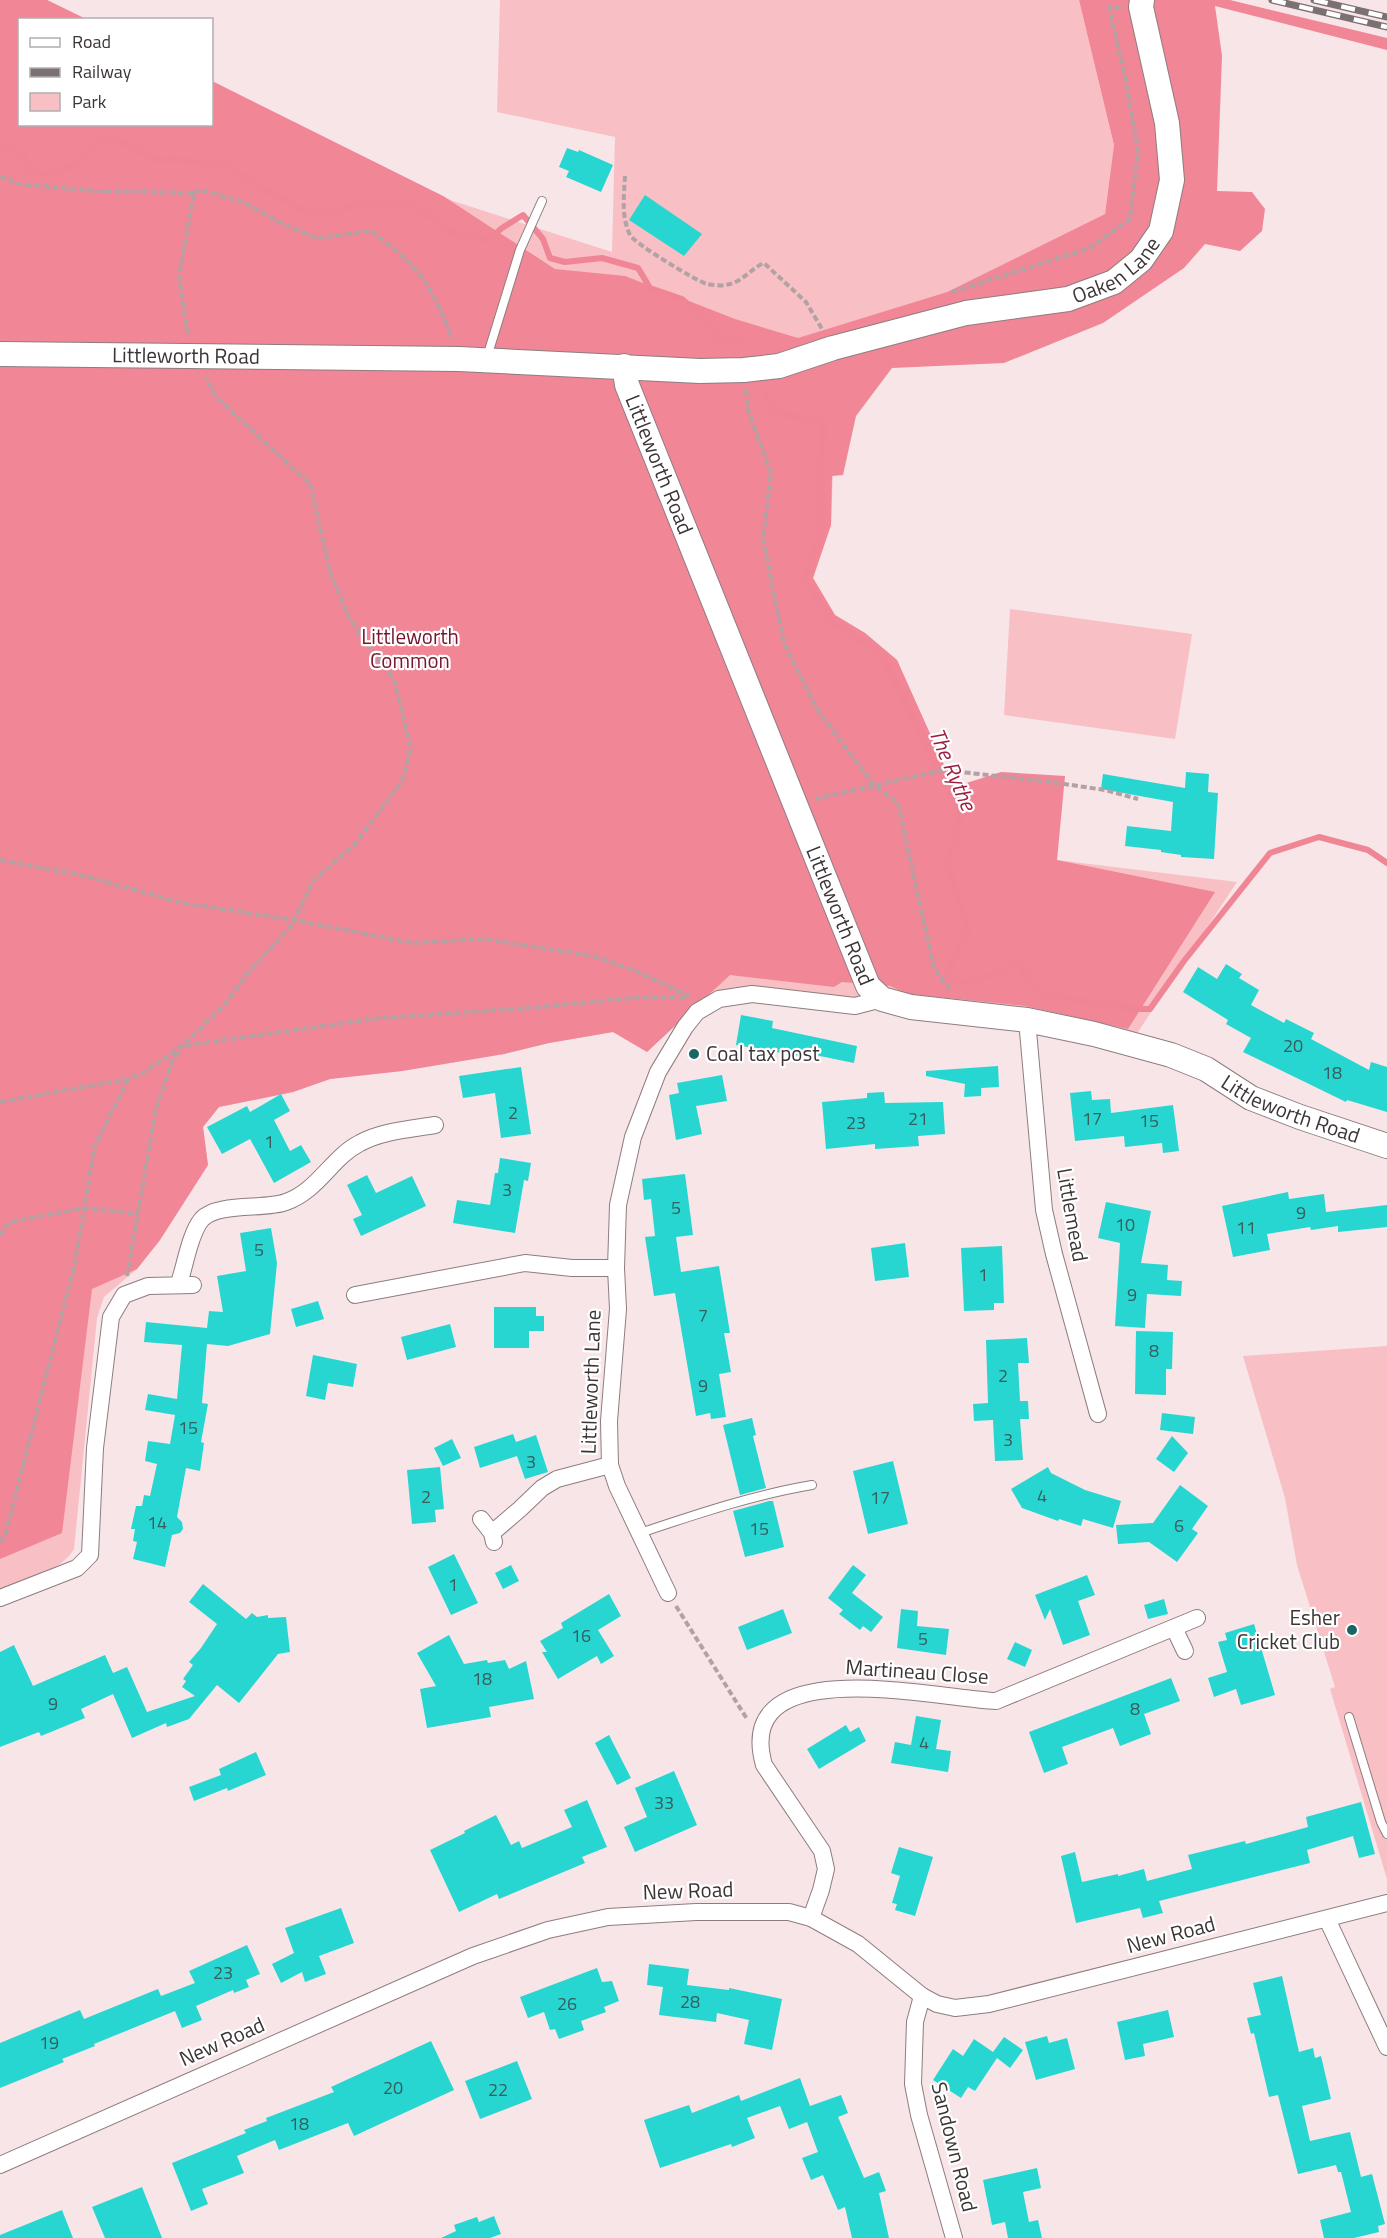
<svg xmlns="http://www.w3.org/2000/svg" width="1387" height="2238" viewBox="0 0 1387 2238" font-family="'Titillium Web',sans-serif">
  <style>
    .green { fill: #f8bfc5 }
    .forest { fill: #f08696 }
    .lines { fill: none; stroke-linecap: round; stroke-linejoin: round }
    .stream { stroke: #ef8595; stroke-width: 6 }
    .building { fill: #28d6d1 }
    .lane-casing { stroke: #8e7d7e; stroke-width: 10 }
    .street-casing { stroke: #8e7d7e; stroke-width: 18 }
    .secondary-casing { stroke: #8e7d7e; stroke-width: 26 }
    .path { stroke: #b1a2a4; stroke-width: 4; stroke-dasharray: 6 3; stroke-linecap: butt }
    .lane { stroke: #fff; stroke-width: 8 }
    .street { stroke: #fff; stroke-width: 16 }
    .secondary { stroke: #fff; stroke-width: 24 }
    .rail-casing { stroke: #7b7072; stroke-width: 7 }
    .rail { stroke: #fff; stroke-width: 4.5; stroke-dasharray: 14; stroke-linecap: butt }
    .poi-dot { fill: #196664; stroke: #fff; stroke-width: 2 }
    .labels { text-anchor: middle; stroke-width: 4.5; stroke-linejoin: round; paint-order: stroke }
    .number-label { font-size: 18px; fill: #375d5d }
    .street-label { font-size: 21px; fill: #3c3536; stroke: #fff }
    .park-label { font-size: 21px; fill: #751730; stroke: #fff }
    .poi-label { font-size: 21px; fill: #3c3536; stroke: #fff; text-anchor: start }
    .water-label { font-size: 22px; font-style: italic; fill: #9c1f41; stroke: #fff }
  </style>
  <rect width="100%" height="100%" fill="#f8e5e7"/>
  <!-- green -->
  <g class="green">
    <path d="M0,0H47L86,19L20,20V124H212V81L453,201L612,252L615,137L497,112L500,0H1079L1114,145L1105,214L947,292L799,338L835,415L831,525L813,578L835,615L865,633L897,660L966,815L959,848L1237,882L1132,1041L911,1007L719,999L673,1025L647,1052L613,1032L549,1043L504,1054L402,1071L330,1079L293,1092L219,1107L203,1127L208,1165L160,1240L137,1269L104,1297L97,1318L74,1549C60,1573 25,1579 0,1589Z"/>
    <path d="M1010,609L1192,634L1175,739L1004,715Z"/>
    <path d="M1387,1346V1879L1330,1689L1335,1687L1297,1565L1285,1498L1243,1356Z"/>
  </g>
  <!-- forest -->
  <path class="forest" d="M0,0H47L86,19L20,20V124H212V81L443,196L555,269L625,276L735,319L798,338L947,292L1105,214L1114,145L1079,0H1230L1387,38V50L1215,6L1222,56L1217,191L1252,192L1265,209L1262,231L1240,251L1205,244L1184,268L1103,323L1004,363L892,368L856,416L843,475L832,476L831,525L813,578L835,615L865,633L897,660L954,787L1001,772L1065,776L1057,860L1215,892L1128,1029L1025,1006L908,994L890,986L842,982L834,987L730,975L647,1052L613,1032L549,1043L504,1054L402,1071L330,1079L293,1092L219,1107L203,1127L208,1165L160,1240L137,1269L92,1289L62,1533L0,1559Z"/>
  <g class="lines">
    <!-- stream -->
    <g class="stream">
      <path d="M0,144L24,156L29,170L40,175L56,173L75,164L86,153L105,140L120,141L157,160L173,159L227,165L255,184L309,214L335,211L370,202L408,204L439,221L456,235L488,240L502,228L523,215L543,239L550,258L565,262L602,258L638,268L650,288L682,299L701,316L719,340L743,342"/>
      <path d="M766,396L773,412L824,423L821,471L822,529L805,579L806,582L833,622L865,643L886,664L951,794L959,819L956,840L948,858L951,877L968,929L949,968L951,978L967,983L1006,970L1016,962C1028,974 1029,984 1044,995L1137,1009H1150L1184,961L1270,853L1319,837L1368,850L1387,863"/>
    </g>
  </g>
  <!-- building -->
  <g class="building">
    <path d="M567,148L578,152L579,150L613,165L601,192L566,177L569,171L559,167Z"/>
    <path d="M645,195L702,234L684,256L629,220Z"/>
    <path d="M1186,772L1209,774L1208,792L1218,793L1214,859L1181,857V855L1161,852V850L1125,846L1127,826L1171,831L1173,802L1101,789L1103,774L1185,788Z"/>
    <path d="M1226,964L1242,974L1239,978L1259,990L1251,1005L1284,1023L1286,1019L1314,1033L1311,1039L1369,1070L1371,1062L1387,1067V1112L1347,1100L1346,1102L1243,1052L1251,1038L1226,1024L1228,1020L1183,992L1198,967L1217,979Z"/>
    <path d="M741,1015L773,1021L772,1028L857,1046L854,1063L815,1055V1059L736,1045Z"/>
    <path d="M998,1066L999,1087L981,1088V1096L964,1097L965,1084L926,1076V1071Z"/>
    <path d="M521,1067L531,1134L501,1138L495,1093L463,1098L459,1076Z"/>
    <path d="M722,1075L727,1101L696,1106L702,1134L676,1140L669,1095L679,1093L677,1083Z"/>
    <path d="M1091,1091L1092,1100L1110,1099L1111,1113L1173,1105L1179,1151L1163,1153L1162,1143L1125,1147L1124,1136L1075,1141L1070,1093Z"/>
    <path d="M884,1092L885,1103L943,1102L945,1134L918,1136L919,1146L875,1149V1144L826,1149L822,1102L867,1098V1093Z"/>
    <path d="M281,1094L290,1111L274,1120L290,1151L301,1145L311,1162L274,1183L250,1139L222,1154L207,1127L247,1106L250,1112Z"/>
    <path d="M500,1158L531,1163L528,1181L524,1180L515,1233L453,1223L457,1200L490,1205L495,1173H498Z"/>
    <path d="M685,1174L693,1235L676,1237L681,1272L719,1266L730,1333H724L731,1372L719,1374L726,1417L711,1419L710,1413L696,1416L675,1293L654,1296L645,1237L655,1236L651,1199L644,1200L642,1179Z"/>
    <path d="M367,1175L376,1193L412,1176L426,1206L361,1236L353,1219L362,1215L347,1185Z"/>
    <path d="M1288,1192L1289,1199L1324,1194L1326,1212L1387,1205V1227L1338,1232V1226L1311,1230L1310,1227L1267,1234L1270,1250L1233,1257L1222,1206Z"/>
    <path d="M1106,1202L1151,1211L1141,1263L1168,1265L1167,1280L1182,1281L1181,1296L1147,1294L1145,1328L1115,1326L1120,1243L1098,1238Z"/>
    <path d="M271,1228L277,1263L270,1334L228,1346L207,1344L202,1403L208,1404L201,1442L204,1443L200,1471L186,1468L177,1517L182,1522L183,1529L180,1533L172,1535L165,1567L133,1559L137,1542L133,1541L135,1529H131L136,1506H142L144,1495L150,1496L157,1464L145,1461L148,1441L170,1444L175,1415L145,1410L148,1394L177,1399L182,1345L144,1342L146,1322L207,1328L209,1311L223,1312L217,1276L246,1271L240,1233Z"/>
    <path d="M905,1243L909,1277L875,1281L871,1248Z"/>
    <path d="M1002,1246L1004,1303H994V1310L964,1311L961,1248Z"/>
    <path d="M318,1301L324,1319L296,1327L291,1309Z"/>
    <path d="M494,1307H536V1316H544V1331H529V1348H494Z"/>
    <path d="M450,1324L456,1347L407,1360L401,1337Z"/>
    <path d="M1136,1331L1173,1332L1172,1369H1166V1395L1135,1394Z"/>
    <path d="M1027,1338L1029,1363H1018L1020,1401H1028L1029,1419H1020L1023,1460L995,1461L993,1420L974,1421L973,1404L988,1403L986,1340Z"/>
    <path d="M313,1355L357,1364L353,1387L328,1383L325,1400L306,1396Z"/>
    <path d="M1162,1413L1195,1417L1193,1434L1160,1430Z"/>
    <path d="M752,1418L756,1435L753,1436L766,1488L740,1495L723,1425Z"/>
    <path d="M513,1434L516,1442L536,1435L548,1472L525,1479L517,1456L480,1468L474,1447Z"/>
    <path d="M1172,1436L1188,1453L1174,1472L1156,1459Z"/>
    <path d="M452,1439L461,1458L443,1466L434,1448Z"/>
    <path d="M893,1461L908,1524L868,1534L853,1471Z"/>
    <path d="M440,1467L444,1509L435,1510L436,1522L412,1524L407,1470Z"/>
    <path d="M1048,1467L1051,1473L1085,1490L1121,1501L1113,1528L1083,1519L1081,1526L1059,1519L1058,1521L1022,1508L1011,1489Z"/>
    <path d="M1180,1485L1208,1506L1192,1529L1198,1533L1177,1562L1149,1542L1118,1544L1116,1525L1153,1523Z"/>
    <path d="M769,1501H773L784,1547L745,1557L733,1511Z"/>
    <path d="M454,1554L478,1603L451,1615L428,1567Z"/>
    <path d="M511,1565L519,1581L503,1589L495,1573Z"/>
    <path d="M853,1565L866,1575L852,1593L883,1617L871,1632L863,1626L860,1630L839,1614L843,1610L828,1598Z"/>
    <path d="M1087,1575L1095,1595L1078,1601L1090,1635L1063,1645L1050,1609L1045,1620L1035,1595Z"/>
    <path d="M203,1584L246,1619L252,1613L257,1617L268,1615V1618L286,1617L290,1652L278,1654L239,1703L217,1685L189,1719L167,1727L166,1723L132,1738L113,1694L81,1709L85,1718L41,1736L39,1732L0,1747V1652L14,1645L33,1686L105,1655L113,1673L127,1667L147,1712L195,1696L182,1687L186,1681L183,1679L193,1665L189,1662L201,1648L217,1624L189,1602Z"/>
    <path d="M609,1594L621,1616L598,1630L614,1656L601,1664L597,1656L558,1679L542,1652H547L540,1641L563,1628L561,1623Z"/>
    <path d="M1164,1599L1168,1614L1148,1619L1144,1605Z"/>
    <path d="M783,1609L792,1633L747,1650L738,1627Z"/>
    <path d="M901,1609L918,1611L917,1626L949,1629L946,1655L897,1648Z"/>
    <path d="M1254,1624L1275,1695L1241,1705L1236,1689L1214,1697L1208,1678L1227,1672L1218,1642L1227,1640L1225,1633Z"/>
    <path d="M449,1635L464,1664L487,1660L488,1663L505,1660L509,1669L526,1661L534,1699L489,1707L491,1717L427,1728L420,1689L436,1686L417,1653Z"/>
    <path d="M1015,1642L1032,1650L1025,1667L1007,1659Z"/>
    <path d="M1171,1678L1180,1701L1144,1714L1151,1734L1120,1746L1113,1728L1062,1747L1068,1764L1044,1773L1029,1732Z"/>
    <path d="M916,1716L941,1720L936,1749L951,1751L948,1772L891,1763L895,1742L911,1745Z"/>
    <path d="M846,1725L850,1732L859,1727L866,1741L819,1769L807,1749Z"/>
    <path d="M609,1735L631,1778L617,1785L595,1743Z"/>
    <path d="M256,1752L266,1775L228,1791L227,1788L194,1801L189,1787L221,1775L219,1769Z"/>
    <path d="M674,1771L697,1825L635,1852L624,1827L647,1817L635,1788Z"/>
    <path d="M587,1800L607,1847L582,1857L585,1863L499,1899L497,1894L459,1912L430,1850L465,1833L464,1831L496,1815L511,1845L519,1841L522,1848L572,1827L564,1810Z"/>
    <path d="M1361,1802L1375,1854L1359,1858L1353,1836L1307,1850L1310,1863L1159,1901L1163,1913L1143,1918L1140,1908L1076,1923L1061,1856L1075,1852L1082,1882L1118,1874V1876L1144,1869L1147,1881L1192,1869L1188,1855L1245,1841L1246,1844L1308,1827L1306,1817Z"/>
    <path d="M899,1847L933,1857L915,1916L895,1910L897,1904L892,1903L900,1876L891,1873Z"/>
    <path d="M341,1908L354,1943L319,1956L326,1974L305,1982L302,1972L281,1983L272,1964L294,1953L285,1928Z"/>
    <path d="M247,1945L260,1974L246,1980L249,1987L234,1993L233,1990L196,2006L202,2020L182,2028L175,2011L94,2044L95,2046L62,2059L64,2062L0,2088V2043L80,2010L84,2019L158,1989L161,1996L195,1983L189,1971Z"/>
    <path d="M649,1964L689,1969L687,1985L729,1990V1988L782,1999L772,2050L744,2044L749,2020L717,2013L716,2022L659,2015L663,1987L647,1985Z"/>
    <path d="M597,1968L602,1982L612,1981L619,2001L604,2007L606,2012L581,2021L584,2030L559,2039L555,2029L550,2030L544,2012L528,2018L520,1997Z"/>
    <path d="M1282,1976L1299,2052L1313,2048L1315,2058L1321,2056L1331,2099L1302,2106L1310,2141L1350,2132L1361,2177L1372,2174L1385,2224L1378,2226L1379,2232L1354,2238H1324L1320,2220L1351,2212L1341,2172H1338L1336,2165L1298,2174L1278,2095L1269,2097L1254,2033L1251,2034L1247,2018L1261,2015L1253,1983Z"/>
    <path d="M1168,2010L1174,2037L1143,2044L1145,2056L1125,2060L1117,2022Z"/>
    <path d="M1047,2036L1049,2043L1067,2038L1075,2069L1036,2080L1025,2042Z"/>
    <path d="M1004,2037L1023,2050L1010,2068L997,2058L975,2091L968,2087L961,2098L933,2080L953,2049L963,2056L974,2039L993,2052Z"/>
    <path d="M431,2041L454,2090L354,2136L348,2123L279,2150L275,2140L237,2156L244,2173L202,2189L208,2204L191,2211L172,2163L246,2133L244,2130L267,2121L266,2118L334,2092L331,2087Z"/>
    <path d="M517,2061L532,2099L480,2119L465,2081Z"/>
    <path d="M800,2078L810,2106L841,2095L848,2113L838,2117L864,2178L879,2172L886,2191L879,2193L889,2238H852L845,2207L838,2210L823,2175L811,2180L802,2158L818,2152L807,2122L789,2129L780,2106L747,2118L755,2138L732,2147L731,2144L660,2168L644,2120L689,2105L692,2113L739,2095L741,2101Z"/>
    <path d="M1037,2168L1041,2188L1023,2192L1029,2222L1038,2220L1042,2238H1008L1005,2222L992,2225L983,2180Z"/>
    <path d="M142,2187L162,2238H105L92,2207Z"/>
    <path d="M62,2210L73,2238H0V2235Z"/>
    <path d="M494,2216L501,2234L490,2238H441L456,2231L454,2225L477,2217L479,2222Z"/>
  </g>
  <g class="lines">
    <defs>
      <g id="lane">
        <path d="M487,357L520,250L542,201"/>
        <path d="M640,1533C697,1514 753,1495 812,1485"/>
        <path d="M1349,1717L1381,1822L1387,1834"/>
      </g>
      <g id="street">
        <path d="M1027,1020L1044,1210L1054,1254L1098,1414"/>
        <path d="M179,1283C185,1266 190,1233 202,1219C218,1202 265,1210 286,1202C318,1191 332,1157 360,1143C382,1131 411,1129 435,1125"/>
        <path d="M355,1295L525,1263L572,1268H616"/>
        <path d="M481,1519L492,1533L494,1542"/>
        <path d="M492,1533L520,1509L542,1488L557,1479L610,1465"/>
        <path d="M668,1593L617,1486L610,1465L609,1421L618,1309L616,1268L618,1205L633,1137L658,1072L685,1027L697,1012L719,999L752,994L855,1006L882,999"/>
        <path d="M0,1598L77,1568L90,1555L95,1448L111,1317L124,1295L148,1286L193,1285"/>
        <path d="M1174,1628L1185,1651"/>
        <path d="M811,1918L821,1890L826,1869L822,1851L764,1765C731,1649 939,1699 996,1701L1197,1618"/>
        <path d="M1327,1919L1387,2047"/>
        <path d="M922,1996L915,2022L913,2084L919,2115L954,2238"/>
        <path d="M0,2165L473,1956L548,1930L608,1917L696,1912H789L811,1918L858,1944L922,1996L937,2004L955,2008L989,2004L1387,1903"/>
      </g>
      <g id="secondary">
        <path id="s1" d="M0,354L459,359L700,371L744,370L779,366L833,348L966,313L1068,299L1114,282L1141,260L1161,231L1172,180L1167,123L1141,7L1142,0"/>
        <path id="s2" d="M624,366L627,385L868,986L882,999L911,1007L1027,1020L1094,1034L1171,1055L1206,1069L1251,1098L1300,1117L1387,1146"/>
      </g>
    </defs>
    <!-- lane casing -->
    <use href="#lane" class="lane-casing"/>
    <!-- street casing -->
    <use href="#street" class="street-casing"/>
    <!-- secondary casing -->
    <use href="#secondary" class="secondary-casing"/>
    <!-- path -->
    <g class="path">
      <path d="M0,176L19,184L94,191L194,193L179,276L188,337"/>
      <path d="M625,176C624,196 621,216 630,235C634,243 696,281 707,284C712,285 721,286 725,285C742,283 750,269 764,263L806,302L822,329"/>
      <path d="M194,193L200,190L243,202L283,224L317,238L371,231C387,243 404,256 417,271C431,287 445,319 452,339"/>
      <path d="M952,292L1090,248L1130,219L1138,150L1124,71L1109,8H1122"/>
      <path d="M746,390L748,410L771,473L763,539L784,644L818,711L874,785L898,803L934,968L950,990"/>
      <path d="M815,799L943,770L1051,782L1105,790L1138,799"/>
      <path d="M0,860L81,875L183,903L294,920L412,943L484,939L593,956L636,971L689,996"/>
      <path d="M0,1102L128,1079L144,1072L182,1046L380,1018L529,1008L633,998H685"/>
      <path d="M0,1235L10,1222L83,1208L138,1214"/>
      <path d="M127,1276L156,1108L172,1062L182,1046L224,1005L248,973L292,925L313,881L356,843L402,781L411,749L394,680L364,640L348,615L330,572L310,484L216,397L206,377"/>
      <path d="M0,1542L5,1536L74,1267L95,1145L128,1080"/>
      <path d="M676,1606L747,1719"/>
    </g>
    <!-- lane -->
    <use href="#lane" class="lane"/>
    <!-- street -->
    <use href="#street" class="street"/>
    <!-- secondary -->
    <use href="#secondary" class="secondary"/>
    <defs>
      <g id="rail">
        <path d="M1272,0L1387,27"/>
        <path d="M1314,0L1387,17"/>
      </g>
    </defs>
    <!-- rail casing -->
    <use href="#rail" class="rail-casing"/>
    <!-- rail -->
    <use href="#rail" class="rail"/>
  </g>
  <!-- markers -->
  <g class="poi-dot">
    <circle cx="694" cy="1054" r="6"/>
    <circle cx="1352" cy="1630" r="6"/>
  </g>
  <g class="labels">
    <!-- number labels -->
    <g class="number-label">
      <text x="1293" y="1052">20</text>
      <text x="1332" y="1079">18</text>
      <text x="513" y="1119">2</text>
      <text x="918" y="1125">21</text>
      <text x="1092" y="1125">17</text>
      <text x="1149" y="1127">15</text>
      <text x="856" y="1129">23</text>
      <text x="269" y="1148">1</text>
      <text x="507" y="1196">3</text>
      <text x="676" y="1214">5</text>
      <text x="1301" y="1219">9</text>
      <text x="1125" y="1231">10</text>
      <text x="1246" y="1234">11</text>
      <text x="259" y="1256">5</text>
      <text x="983" y="1281">1</text>
      <text x="1132" y="1301">9</text>
      <text x="703" y="1322">7</text>
      <text x="1154" y="1357">8</text>
      <text x="1003" y="1382">2</text>
      <text x="703" y="1392">9</text>
      <text x="188" y="1434">15</text>
      <text x="1008" y="1446">3</text>
      <text x="531" y="1468">3</text>
      <text x="1042" y="1502">4</text>
      <text x="426" y="1503">2</text>
      <text x="880" y="1504">17</text>
      <text x="157" y="1529">14</text>
      <text x="1179" y="1532">6</text>
      <text x="759" y="1535">15</text>
      <text x="453" y="1591">1</text>
      <text x="581" y="1642">16</text>
      <text x="923" y="1645">5</text>
      <text x="482" y="1685">18</text>
      <text x="53" y="1710">9</text>
      <text x="1135" y="1715">8</text>
      <text x="924" y="1749">4</text>
      <text x="664" y="1809">33</text>
      <text x="223" y="1979">23</text>
      <text x="690" y="2008">28</text>
      <text x="567" y="2010">26</text>
      <text x="49" y="2049">19</text>
      <text x="393" y="2094">20</text>
      <text x="498" y="2096">22</text>
      <text x="299" y="2130">18</text>
    </g>
    <!-- street labels -->
    <g class="street-label">
      <text dy="7" stroke="none"><textPath href="#s1" startOffset="1134">Oaken Lane</textPath></text>
      <text dy="7" stroke="none"><textPath href="#s1" startOffset="186">Littleworth Road</textPath></text>
      <text dy="7" stroke="none"><textPath href="#s2" startOffset="105">Littleworth Road</textPath></text>
      <text dy="7" stroke="none"><textPath href="#s2" startOffset="591">Littleworth Road</textPath></text>
      <text dy="7" stroke="none"><textPath href="#s2" startOffset="1113">Littleworth Road</textPath></text>
      <text transform="translate(1072 1215) rotate(80)" y="7">Littlemead</text>
      <text transform="translate(591 1382) rotate(-88)" y="7">Littleworth Lane</text>
      <text transform="translate(917 1672) rotate(4)" y="7">Martineau Close</text>
      <text transform="translate(688 1891) rotate(-2)" y="7">New Road</text>
      <text transform="translate(1171 1935) rotate(-15)" y="7">New Road</text>
      <text transform="translate(222 2042) rotate(-24)" y="7">New Road</text>
      <text transform="translate(954 2147) rotate(76)" y="7">Sandown Road</text>
    </g>
    <!-- park labels -->
    <g class="park-label">
      <text x="410" y="644">Littleworth<tspan x="410" dy="24">Common</tspan></text>
    </g>
    <!-- poi labels -->
    <g class="poi-label">
      <text x="706" y="1061">Coal tax post</text>
      <text x="1340" y="1625" text-anchor="end">Esher<tspan x="1340" dy="24">Cricket Club</tspan></text>
    </g>
    <!-- water labels -->
    <g class="water-label">
      <text transform="translate(953 769) rotate(67)" y="8">The Rythe</text>
    </g>
  </g>
  <!-- legend -->
  <rect x="18" y="18" width="195" height="108" fill="#ffffff" stroke="#b1aeaf" stroke-width="1.5"/>
  <rect x="30" y="38" width="30" height="9" fill="#ffffff" stroke="#b1aeaf" stroke-width="1.5"/>
  <text x="72" y="48" font-size="18" fill="#3c3536">Road</text>
  <rect x="30" y="68" width="30" height="9" fill="#7b7072" stroke="#b1aeaf" stroke-width="1.5"/>
  <text x="72" y="78" font-size="18" fill="#3c3536">Railway</text>
  <rect x="30" y="93" width="30" height="18" fill="#f8bfc5" stroke="#b1aeaf" stroke-width="1.5"/>
  <text x="72" y="108" font-size="18" fill="#3c3536">Park</text>
</svg>
